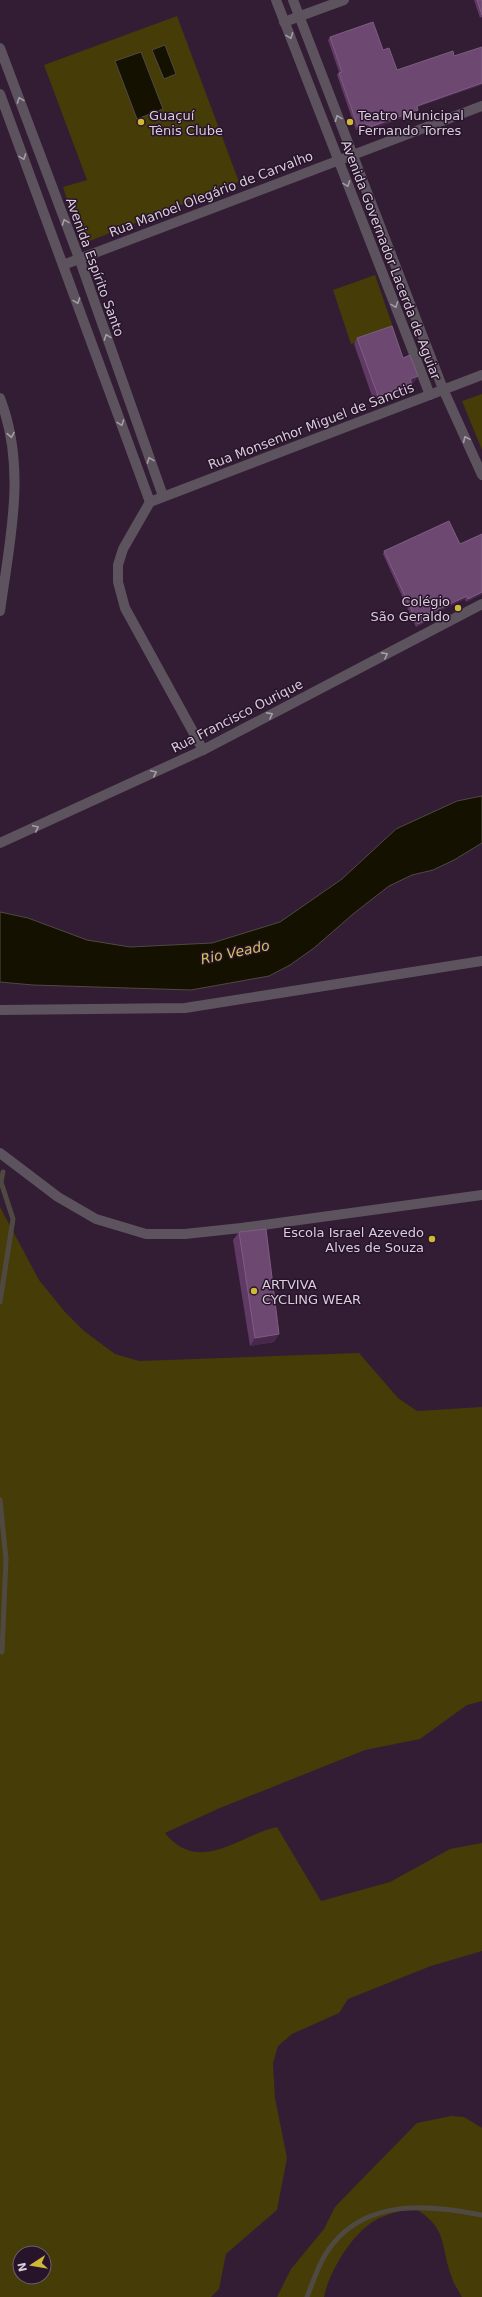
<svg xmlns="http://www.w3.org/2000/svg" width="482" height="2297" font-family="'DejaVu Sans',sans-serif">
  <rect width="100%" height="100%" fill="#321d34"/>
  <!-- green -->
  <g fill="#453c07" fill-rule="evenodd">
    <path d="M177,16L239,182L82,244L63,187L87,180L44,65Z"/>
    <path d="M375,275L394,330L351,344L333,290Z"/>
    <path d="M482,394V450L462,401Z"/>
    <path d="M0,1207L39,1280L65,1312L84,1331L115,1354L139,1361L359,1353L398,1398L417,1411L482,1407V1701L467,1705L420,1739L365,1750L220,1808L165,1833C200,1876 239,1835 277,1827L321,1901L390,1882L450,1849L482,1843V1951L431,1966L348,1999L339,2013L292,2034L278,2046L273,2063L275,2098L287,2158L277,2210L226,2254L219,2289L211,2297H0ZM20,2253H44V2277H20Z"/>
    <path d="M451,2116L464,2117L482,2128V2297H462C459,2291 454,2285 452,2278C440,2247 449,2228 414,2208C401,2211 386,2214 374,2221C352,2234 329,2272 324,2297H277L291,2269L324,2229L335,2207L366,2175L417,2123Z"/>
  </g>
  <!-- water -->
  <g fill="#151100" stroke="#504942">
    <path d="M165,45L176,74L164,79L152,50Z"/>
    <path d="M141,52L163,109L137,119L115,61Z"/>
    <path d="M482,796V843L454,860L433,870L412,875L389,886L353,914L314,948L290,965L269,976L191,990L33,985L0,982V912L28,918L87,940L130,947L212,943L280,922L342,879L396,829L457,801Z"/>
  </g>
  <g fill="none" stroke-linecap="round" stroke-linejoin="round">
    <!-- stream -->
    <g stroke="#504942" stroke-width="5">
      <path d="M0,1302L13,1219L1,1182L3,1172"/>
      <path d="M0,1500L6,1559L2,1652"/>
      <path d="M307,2297C314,2279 320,2260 332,2245C369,2198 430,2205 482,2215"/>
    </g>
    <!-- minor -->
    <g stroke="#5d535e" stroke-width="10">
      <path d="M284,22L344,0"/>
      <path d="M150,502L123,549L118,565V582L125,608L203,750"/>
      <path d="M0,843L203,750L482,604"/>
      <path d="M0,1010L185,1008L482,961"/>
    </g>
    <!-- tertiary -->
    <g stroke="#5d535e" stroke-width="10">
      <path d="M276,0L430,395"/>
      <path d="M293,0L443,389L482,475"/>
      <path d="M0,48L79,258L163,496"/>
      <path d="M0,94L150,502L482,375"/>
      <path d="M63,265L482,106"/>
      <path d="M0,398C27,468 10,539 0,611"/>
      <path d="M0,1153L58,1197L96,1219L146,1234H185L241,1228L482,1195"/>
    </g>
  </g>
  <!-- wall -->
  <g fill="#603965">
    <path d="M474,0H482V17L480,18Z"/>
    <path d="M330,37L383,50L397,70L417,108L418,110L416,113L369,130L367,126L356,130L337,75L339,72L328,40Z"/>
    <path d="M357,338L403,358L418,376L414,382L411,383L408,390L374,402L354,344Z"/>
    <path d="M482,534V594L466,602L465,599L429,616L430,618L428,621L416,627L383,554L384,551L460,544Z"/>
    <path d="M239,1232L279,1334L274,1342L250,1346L233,1240Z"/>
  </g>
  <!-- shaded-wall -->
  <g fill="#48274c">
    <path d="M482,83V85L415,108L417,106Z"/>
    <path d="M418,110L416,113L369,130L370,127Z"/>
    <path d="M369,124L367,126L356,130L358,127Z"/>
    <path d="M418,376L414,382L406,384L410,379Z"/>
    <path d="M412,384L408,390L374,402L378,396Z"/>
    <path d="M482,592V594L466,602L468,599Z"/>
    <path d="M467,596L465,599L426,617L428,614Z"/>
    <path d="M430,618L428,621L416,627L418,624Z"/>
    <path d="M279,1334L274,1342L250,1346L255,1338Z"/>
  </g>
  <!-- building -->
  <g fill="#6d4972" stroke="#7e5d82">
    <path d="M477,0H482V15Z"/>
    <path d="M373,22L383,50L389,48L397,70L453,51L454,56L482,47V83L417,106L418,110L370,127L369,124L358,127L339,73L342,72L330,37Z"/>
    <path d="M392,326L403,358L410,355L418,376L410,379L412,384L378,396L357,338Z"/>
    <path d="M449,521L460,544L482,534V592L468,599L467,596L428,614L430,618L418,624L384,551Z"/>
    <path d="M266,1229L279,1334L255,1338L239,1232Z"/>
  </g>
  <!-- one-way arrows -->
  <defs><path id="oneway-chevron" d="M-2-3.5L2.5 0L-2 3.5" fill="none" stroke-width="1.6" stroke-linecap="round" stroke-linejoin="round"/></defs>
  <g stroke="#a79ca9">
    <use href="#oneway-chevron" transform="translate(290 36) rotate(69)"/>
    <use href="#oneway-chevron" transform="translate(20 100) rotate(-110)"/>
    <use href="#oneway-chevron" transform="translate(338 118) rotate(-111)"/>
    <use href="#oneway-chevron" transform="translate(23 157) rotate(70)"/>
    <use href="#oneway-chevron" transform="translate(347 184) rotate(69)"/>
    <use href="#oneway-chevron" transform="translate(65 222) rotate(-110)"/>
    <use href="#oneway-chevron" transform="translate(77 301) rotate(70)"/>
    <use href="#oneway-chevron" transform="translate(395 305) rotate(69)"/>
    <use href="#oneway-chevron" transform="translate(107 337) rotate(-110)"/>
    <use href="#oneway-chevron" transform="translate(121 423) rotate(70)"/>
    <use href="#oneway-chevron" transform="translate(11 435) rotate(80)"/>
    <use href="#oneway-chevron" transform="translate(466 439) rotate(-114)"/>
    <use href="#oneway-chevron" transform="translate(150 460) rotate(-110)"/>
    <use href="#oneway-chevron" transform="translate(385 655) rotate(-28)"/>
    <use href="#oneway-chevron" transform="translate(270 715) rotate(-28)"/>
    <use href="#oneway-chevron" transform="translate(154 773) rotate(-25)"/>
    <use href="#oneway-chevron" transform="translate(36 828) rotate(-25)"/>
  </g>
  <!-- markers -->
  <g fill="#cfb837" stroke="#27142a" stroke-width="1.5">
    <circle cx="141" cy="122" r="4"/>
    <circle cx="350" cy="122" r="4"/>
    <circle cx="458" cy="608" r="4"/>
    <circle cx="432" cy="1239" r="4"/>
    <circle cx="254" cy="1291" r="4"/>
  </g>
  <g text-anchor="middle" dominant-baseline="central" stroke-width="3" stroke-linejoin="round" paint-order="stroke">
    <!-- poi labels -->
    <g font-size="13" fill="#d9ccdb" stroke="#27142a" text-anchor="start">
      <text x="149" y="115">Guaçuí<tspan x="149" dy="15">Tênis Clube</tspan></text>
      <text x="358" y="115">Teatro Municipal<tspan x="358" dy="15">Fernando Torres</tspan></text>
      <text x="450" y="601" text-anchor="end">Colégio<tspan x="450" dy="15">São Geraldo</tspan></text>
      <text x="424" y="1232" text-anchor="end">Escola Israel Azevedo<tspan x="424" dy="15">Alves de Souza</tspan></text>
      <text x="262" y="1284">ARTVIVA<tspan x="262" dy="15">CYCLING WEAR</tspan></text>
    </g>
    <!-- street labels -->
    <g font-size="13" fill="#d9ccdb" stroke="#27142a">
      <text transform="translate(211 194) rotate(-21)">Rua Manoel Olegário de Carvalho</text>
      <text transform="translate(391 260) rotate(69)">Avenida Governador Lacerda de Aguiar</text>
      <text transform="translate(95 267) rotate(70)">Avenida Espírito Santo</text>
      <text transform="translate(311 426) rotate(-21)">Rua Monsenhor Miguel de Sanctis</text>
      <text transform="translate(237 716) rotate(-27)">Rua Francisco Ourique</text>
    </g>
    <!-- water labels -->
    <g font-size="14" font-style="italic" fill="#d3c05e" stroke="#27142a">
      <text transform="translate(235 952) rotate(-12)">Rio Veado</text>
    </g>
  </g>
  <!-- north arrow -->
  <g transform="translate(32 2265) rotate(258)"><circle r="19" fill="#27142a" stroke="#6e5e71"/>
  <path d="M0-3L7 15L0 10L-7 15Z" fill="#cfb837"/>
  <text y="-6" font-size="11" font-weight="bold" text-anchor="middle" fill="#d9ccdb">N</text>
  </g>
</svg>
